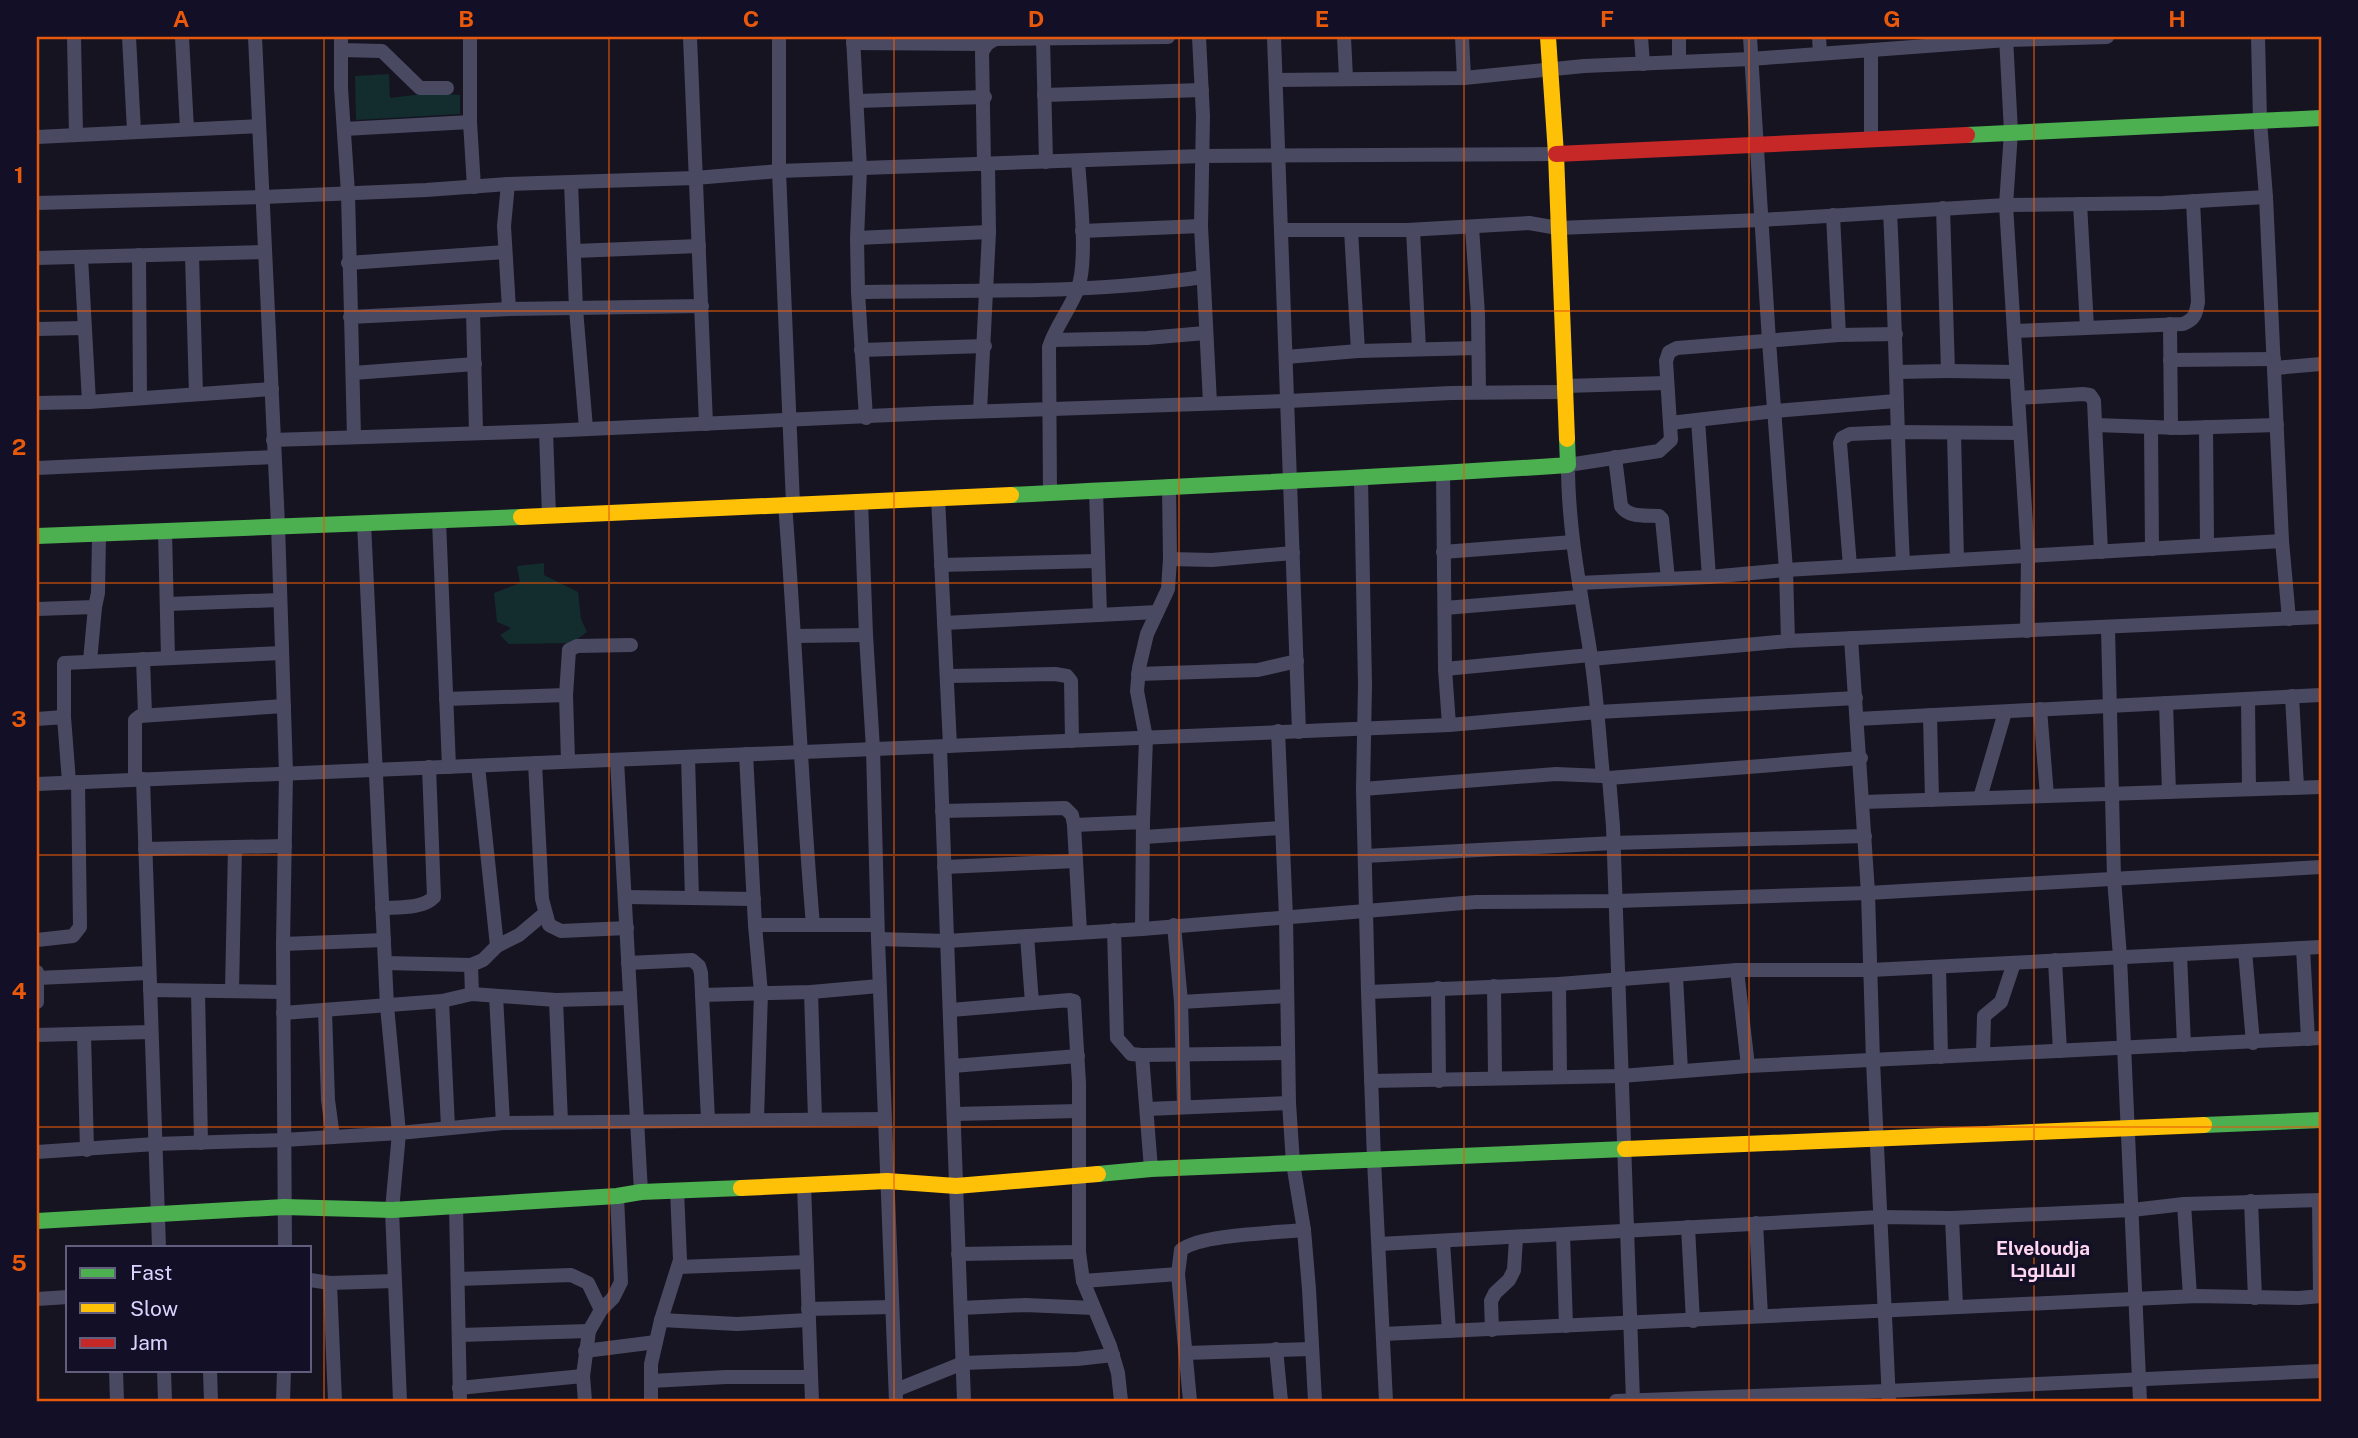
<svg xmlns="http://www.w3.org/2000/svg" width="2358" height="1438" font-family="'Public Sans',Cairo,sans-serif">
  <rect width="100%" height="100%" fill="#161421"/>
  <!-- green -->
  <g fill="#132c2d">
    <path d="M389,74L390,98L430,93L460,95V114L356,120L355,76Z"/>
    <path d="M544,563V575L578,592L581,619L587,632L572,643L509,644L500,635L511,628L497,622L494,593L520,583L517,566Z"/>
  </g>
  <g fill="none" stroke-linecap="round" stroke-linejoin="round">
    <!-- street -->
    <g stroke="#4a4962" stroke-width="14">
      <path d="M74,37L76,135"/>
      <path d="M129,37L134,131"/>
      <path d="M182,37L187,129"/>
      <path d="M255,37L278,525L286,773L283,944L285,1247"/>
      <path d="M341,37V88L348,193L354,437"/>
      <path d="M470,37V122L474,187"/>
      <path d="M690,37L706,424"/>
      <path d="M779,37V171L793,504"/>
      <path d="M853,37L860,169L857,238L858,292L866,418"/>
      <path d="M1199,37L1203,116L1201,226L1210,403"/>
      <path d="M1274,37L1299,732"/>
      <path d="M1344,37L1346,78"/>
      <path d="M1462,37L1464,78"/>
      <path d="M1641,37L1643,64"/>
      <path d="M1750,37L1769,341L1786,570L1788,641"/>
      <path d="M1819,37L1820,53"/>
      <path d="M2006,37L2011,132L2006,205L2028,556L2027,631"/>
      <path d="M2258,37L2260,121L2266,197L2282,541L2289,619"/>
      <path d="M1043,39L1046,162"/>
      <path d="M853,43L987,44"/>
      <path d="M341,50L382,51L420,88H447"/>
      <path d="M1871,50V139"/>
      <path d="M1679,62V37"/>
      <path d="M1276,80L1464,78L1584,66L1751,59L2007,40L2107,37"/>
      <path d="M1044,95L1202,90"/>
      <path d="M857,101L985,97"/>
      <path d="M344,129L470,122"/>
      <path d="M37,137L259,126"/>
      <path d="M984,165L982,52L987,44L995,39L1168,37"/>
      <path d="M571,182L576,309L586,428"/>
      <path d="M508,184L504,226L509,309"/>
      <path d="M37,203L263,197L426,190L508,184L695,178L779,171L1202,156L1556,154"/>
      <path d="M2080,204L2087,327"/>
      <path d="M1890,212C1896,329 1897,446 1903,563"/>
      <path d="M1833,215L1839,335"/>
      <path d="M1472,227L1478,314L1479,392"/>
      <path d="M1281,230H1407L1529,223L1558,228L1761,220L2006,205L2163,203L2266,197"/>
      <path d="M1351,230L1358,351"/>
      <path d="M1413,230L1419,349"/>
      <path d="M1082,231L1201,226"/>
      <path d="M857,238L989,232"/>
      <path d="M575,251L699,246"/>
      <path d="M139,255L140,398"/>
      <path d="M192,255L196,394"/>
      <path d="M81,257L89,402"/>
      <path d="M37,258L264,252"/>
      <path d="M348,263L505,252"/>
      <path d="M858,292C973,290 1090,294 1203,277"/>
      <path d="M473,312L476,432"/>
      <path d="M350,317L509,309L702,306"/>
      <path d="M2170,324L2171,428"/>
      <path d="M37,329L83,328"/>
      <path d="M2014,331L2183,324C2195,319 2196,314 2198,302L2193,201"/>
      <path d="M1052,340L1147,338L1205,333"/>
      <path d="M861,350L985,346"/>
      <path d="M1286,357L1358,351L1478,348"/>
      <path d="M2170,360L2274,359"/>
      <path d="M2275,368L2321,364"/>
      <path d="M1948,371L2016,372"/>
      <path d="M1896,372L1948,371L1943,208"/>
      <path d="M353,373L475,364"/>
      <path d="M1565,386L1666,383"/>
      <path d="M2018,398L2083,394L2090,395L2094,401L2101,552"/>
      <path d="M37,403L89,402L272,389"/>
      <path d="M980,411L989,232L988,165"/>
      <path d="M1698,420L1709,577"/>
      <path d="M1670,423L1775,411L1896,401"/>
      <path d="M2095,425L2180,428L2277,425"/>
      <path d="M2151,427L2152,549"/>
      <path d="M2206,427L2207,545"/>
      <path d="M546,431L549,516"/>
      <path d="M1954,433L1957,560"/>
      <path d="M273,440L546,431L934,413L1288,401L1451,393L1566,392"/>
      <path d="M1615,457L1621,506C1629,518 1645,515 1659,516L1662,519L1668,579"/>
      <path d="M37,468L274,457"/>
      <path d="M1443,473L1445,669L1449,725"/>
      <path d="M1361,479L1365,685L1363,789L1368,992L1374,1160L1386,1401"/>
      <path d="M1096,490L1100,615"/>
      <path d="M1050,493L1049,347C1056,325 1071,308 1078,288C1088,260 1080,192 1078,161"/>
      <path d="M938,497L950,746"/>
      <path d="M861,501L866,635L873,749L878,939L896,1401"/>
      <path d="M785,504C796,645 801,785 813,925"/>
      <path d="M439,520L449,767"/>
      <path d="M364,523L387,1006L399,1133L392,1210L400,1401"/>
      <path d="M165,531L168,658"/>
      <path d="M1443,552L1573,542"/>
      <path d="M1170,559L1212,560L1293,553"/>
      <path d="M941,565L1097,561"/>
      <path d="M1850,566L1840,443L1842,438L1850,434L1896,432L2020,433"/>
      <path d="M1579,583L1709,577L1786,570L2282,541"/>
      <path d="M167,604L280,600"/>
      <path d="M1445,608L1579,597"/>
      <path d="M37,609L95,607L98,593L99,535"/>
      <path d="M944,623L1157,612"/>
      <path d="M2108,628L2114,878L2120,957L2140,1401"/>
      <path d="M795,636L866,635"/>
      <path d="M1851,638L1868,893L1873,1061L1889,1401"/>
      <path d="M143,659L145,714"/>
      <path d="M1591,659L1788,641L2321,617"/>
      <path d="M90,661L95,607"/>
      <path d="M1445,669L1590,655"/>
      <path d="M1138,674L1258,670L1297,661"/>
      <path d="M948,676L1055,674L1067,676L1071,681L1072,741"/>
      <path d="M2292,696L2297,787"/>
      <path d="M446,699L566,695"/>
      <path d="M2248,699L2249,789"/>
      <path d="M2166,703L2169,792"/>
      <path d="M2040,709L2047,796"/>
      <path d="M1930,715L1932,800"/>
      <path d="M64,717V663L282,653"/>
      <path d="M37,719L64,717L69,782"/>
      <path d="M1857,719L2321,695"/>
      <path d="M1278,731L1286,917L1289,1103L1293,1163L1304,1230L1309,1289L1315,1401"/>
      <path d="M940,747L964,1401"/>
      <path d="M746,754L755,925L761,993L757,1119"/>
      <path d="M688,757L692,898"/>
      <path d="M617,760L641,1192"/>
      <path d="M568,761L566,695L569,650L577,646L631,645"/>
      <path d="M535,763L542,899L549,925L561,931L627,928"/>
      <path d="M478,766L497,946"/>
      <path d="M1609,778L1861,758"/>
      <path d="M135,779V720L140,716L284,706"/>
      <path d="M143,779L159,1247"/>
      <path d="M37,784L1449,725L1598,712L1856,698"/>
      <path d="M1363,789L1556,774L1603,776"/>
      <path d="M1980,798L2005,712"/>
      <path d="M1863,802L2321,787"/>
      <path d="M942,811L1065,808L1072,815L1074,825L1080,932"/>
      <path d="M1143,822L1146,738L1137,691L1139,668L1147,634L1168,589L1170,559L1169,486"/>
      <path d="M1074,825L1143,822L1142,929"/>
      <path d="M1144,837L1280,828"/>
      <path d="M145,849L285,846"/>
      <path d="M1365,856L1614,843L1865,836"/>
      <path d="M944,867L1076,861"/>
      <path d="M625,897L754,899"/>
      <path d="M382,908C398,907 423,909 434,897L429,767"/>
      <path d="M755,925H877"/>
      <path d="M1174,925L1181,1002L1184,1107"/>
      <path d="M1114,930L1117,1038L1131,1054L1142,1055L1151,1169"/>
      <path d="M1027,936L1032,1003"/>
      <path d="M878,939L947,941L1142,929L1476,902L1617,901L1868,893L2321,867"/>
      <path d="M37,940L73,936L80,927L78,782"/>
      <path d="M283,944L384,940"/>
      <path d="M2303,948L2308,1039"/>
      <path d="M2245,951L2253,1043"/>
      <path d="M2180,955L2184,1045"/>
      <path d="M2055,960L2060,1051"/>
      <path d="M385,963L471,965L483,960L497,946L519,935L544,914"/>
      <path d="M628,963L692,960L699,966L701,973L708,1120"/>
      <path d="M471,965L472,994"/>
      <path d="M1939,967L1941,1057"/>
      <path d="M1737,970L1748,1066"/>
      <path d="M37,972V1002"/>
      <path d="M1676,976L1681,1071"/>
      <path d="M37,978L149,973"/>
      <path d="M1559,984L1560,1076"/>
      <path d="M1494,986L1495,1077"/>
      <path d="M1438,988L1439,1081"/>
      <path d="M150,990L283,992"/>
      <path d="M198,991L201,1143"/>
      <path d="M232,991L235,847"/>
      <path d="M811,992L815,1119"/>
      <path d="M1368,992L1559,984L1737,970H1871L2321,947"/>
      <path d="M702,995L811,992L879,986"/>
      <path d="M496,996L503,1123"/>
      <path d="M556,1000L561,1122"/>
      <path d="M442,1001L448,1127"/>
      <path d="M1181,1002L1287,996"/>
      <path d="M951,1010L1070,1000L1074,1001L1079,1083V1252L1083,1281L1110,1346L1118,1373L1121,1401"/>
      <path d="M325,1011L328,1100L333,1137"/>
      <path d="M283,1013L442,1001L472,994L556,1000L630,998"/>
      <path d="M37,1035L151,1032"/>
      <path d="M84,1035L87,1150"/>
      <path d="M1983,1054L1984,1016L2001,1002L2014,963"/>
      <path d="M1142,1055L1287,1053"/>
      <path d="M953,1066L1078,1056"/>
      <path d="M1371,1081L1621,1076L1748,1066L2321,1038"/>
      <path d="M1147,1109L1289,1103"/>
      <path d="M954,1114L1079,1111"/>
      <path d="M37,1152L155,1144L284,1140L399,1133L503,1123L885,1119"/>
      <path d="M804,1185L812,1401"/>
      <path d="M2319,1200L2320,1296"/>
      <path d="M2251,1201L2255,1298"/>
      <path d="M2184,1204L2190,1296"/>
      <path d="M456,1205L460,1401"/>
      <path d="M1952,1218L1956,1306"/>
      <path d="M1756,1223L1761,1316"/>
      <path d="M1688,1227L1693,1321"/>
      <path d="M1563,1235L1566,1326"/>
      <path d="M1443,1242L1449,1331"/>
      <path d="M1379,1244L1880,1217L1952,1218L2132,1210L2184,1204L2321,1200"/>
      <path d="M958,1254L1079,1252"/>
      <path d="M678,1267L806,1262"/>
      <path d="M458,1279L571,1275L588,1283L601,1310"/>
      <path d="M310,1280L330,1283L395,1281"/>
      <path d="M1083,1281L1178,1274"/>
      <path d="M330,1283L335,1401"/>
      <path d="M37,1299L68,1297"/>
      <path d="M961,1308L1025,1305L1094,1308"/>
      <path d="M808,1309L892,1307"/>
      <path d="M661,1320L737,1324L808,1320"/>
      <path d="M1492,1330L1491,1301L1495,1293L1509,1280L1514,1270L1516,1238"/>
      <path d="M1383,1334L2197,1296L2299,1298L2321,1296"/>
      <path d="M459,1335L589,1331"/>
      <path d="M1276,1349L1281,1401"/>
      <path d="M585,1351L656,1342"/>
      <path d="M1186,1353L1312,1349"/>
      <path d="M116,1370L117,1401"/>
      <path d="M164,1370L165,1401"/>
      <path d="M210,1370L211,1401"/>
      <path d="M651,1381L726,1377H811"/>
      <path d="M459,1388L583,1376"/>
      <path d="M896,1390L963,1363L1077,1359L1113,1355"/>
      <path d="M283,1401L284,1370"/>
      <path d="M585,1401L583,1376L589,1331L601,1310L613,1298L621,1282L617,1196"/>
      <path d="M651,1401V1364L661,1320L680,1260L677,1190"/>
      <path d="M1190,1401L1178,1274L1181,1250C1201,1234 1276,1233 1304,1230"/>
      <path d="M1616,1401L1888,1391L2321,1371"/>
      <path d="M1633,1401L1613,826L1609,778L1603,776C1599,736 1597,697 1591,657C1581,593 1568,530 1568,465L1659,451L1671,440L1666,361L1669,352L1677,348L1839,335L1896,334"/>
    </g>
    <!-- fast -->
    <g stroke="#4caf50" stroke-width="16">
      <path d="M1967,135L2321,118"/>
      <path d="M1011,495C1197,485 1382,478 1568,465L1567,439"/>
      <path d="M37,536L521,517"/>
      <path d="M2204,1125L2321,1120"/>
      <path d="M1098,1174L1151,1169L1625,1149"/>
      <path d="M37,1221L284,1207L392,1210L617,1196L641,1192L741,1188"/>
    </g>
    <!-- slow -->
    <g stroke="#ffc107" stroke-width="16">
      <path d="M1548,37L1556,154L1567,439"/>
      <path d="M521,517L1011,495"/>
      <path d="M1625,1149L2204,1125"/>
      <path d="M741,1188L887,1181L956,1186L1098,1174"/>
    </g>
    <!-- jam -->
    <path stroke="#c62828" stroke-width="16" d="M1556,154L1967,135"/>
  </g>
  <!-- grid -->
  <path fill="none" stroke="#e8590c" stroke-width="2" stroke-opacity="0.55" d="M324,37V1401M609,37V1401M894,37V1401M1179,37V1401M1464,37V1401M1749,37V1401M2034,37V1401M37,311H2321M37,583H2321M37,855H2321M37,1127H2321"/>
  <g text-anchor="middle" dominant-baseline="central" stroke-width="7" stroke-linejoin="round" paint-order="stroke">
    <!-- neighbourhood labels -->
    <g font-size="19" font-weight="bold" fill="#ffd6f0" stroke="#130f26">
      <text x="2043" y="1248">Elveloudja<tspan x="2043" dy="22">الفالوجا</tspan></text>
    </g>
  </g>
  <!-- border -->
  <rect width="2358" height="1438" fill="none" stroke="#130f26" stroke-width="77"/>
  <!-- legend -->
  <rect x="66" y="1246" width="245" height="126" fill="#130f26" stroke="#625e7d" stroke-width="2"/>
  <rect x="80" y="1268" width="35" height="10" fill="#4caf50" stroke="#625e7d" stroke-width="2"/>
  <text x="130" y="1280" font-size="21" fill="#d9d4ff">Fast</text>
  <rect x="80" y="1303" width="35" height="10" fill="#ffc107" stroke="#625e7d" stroke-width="2"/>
  <text x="130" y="1316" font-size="21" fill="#d9d4ff">Slow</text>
  <rect x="80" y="1338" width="35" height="10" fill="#c62828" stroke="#625e7d" stroke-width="2"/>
  <text x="130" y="1350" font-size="21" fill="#d9d4ff">Jam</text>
  <rect x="38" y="38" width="2282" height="1362" fill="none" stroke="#e8590c" stroke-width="2.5"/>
  <g font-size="23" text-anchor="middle" font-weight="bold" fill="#e8590c">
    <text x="181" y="27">A</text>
    <text x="466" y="27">B</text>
    <text x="751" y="27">C</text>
    <text x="1036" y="27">D</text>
    <text x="1322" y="27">E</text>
    <text x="1607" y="27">F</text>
    <text x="1892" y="27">G</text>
    <text x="2177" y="27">H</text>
    <text x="19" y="183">1</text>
    <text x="19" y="455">2</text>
    <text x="19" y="727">3</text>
    <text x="19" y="999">4</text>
    <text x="19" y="1271">5</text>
  </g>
</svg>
